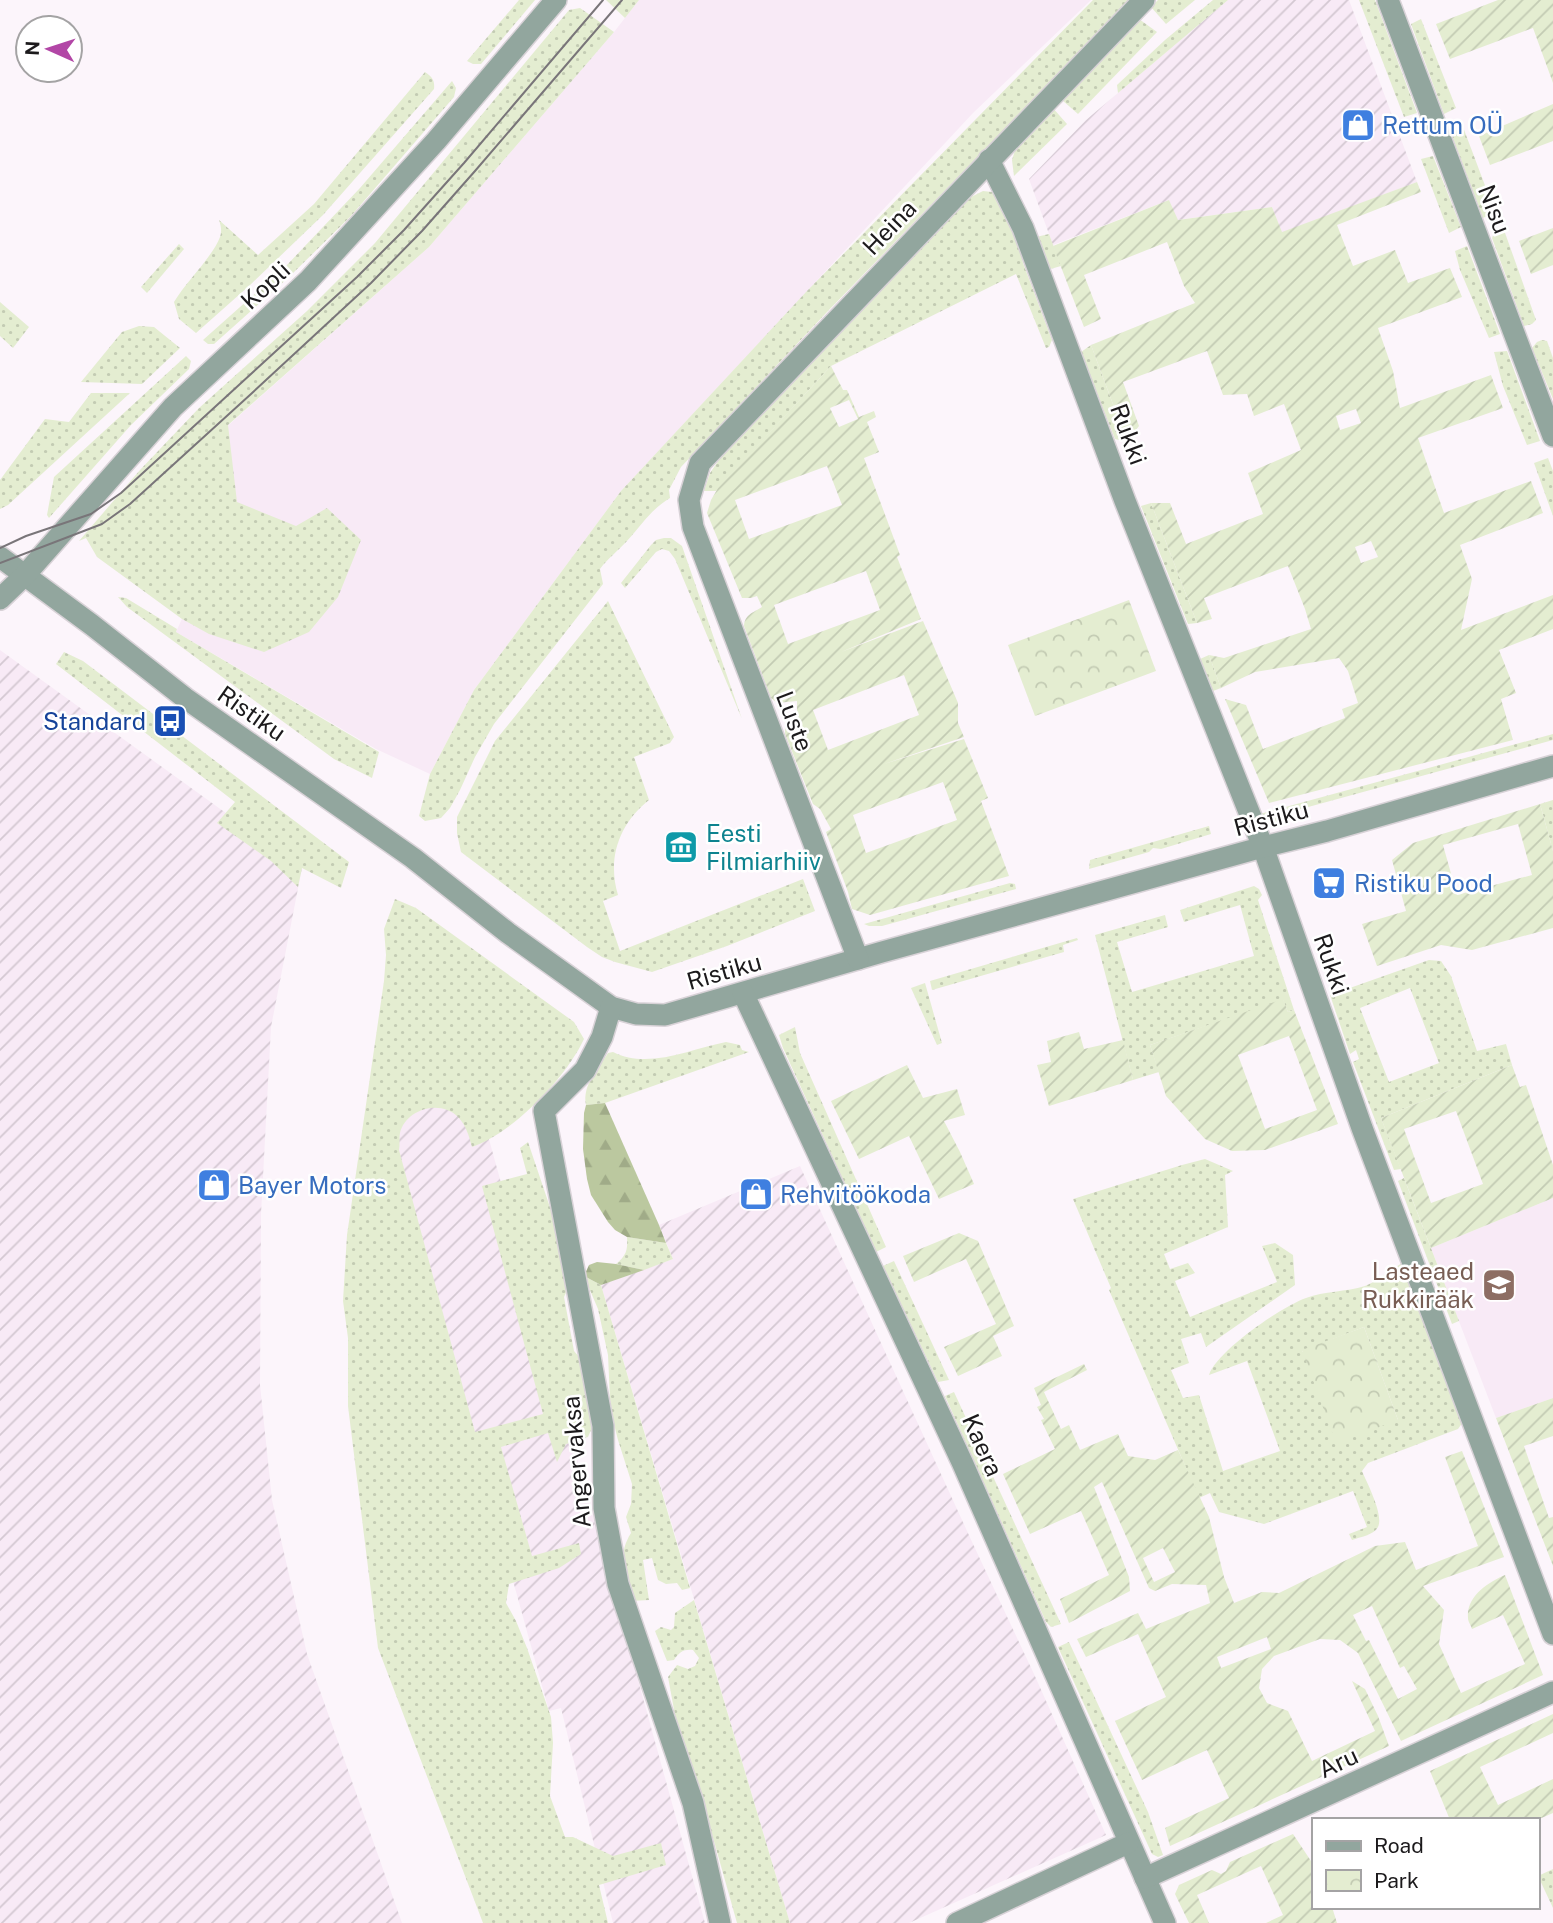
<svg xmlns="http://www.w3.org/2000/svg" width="1553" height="1923" font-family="'Public Sans',sans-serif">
  <defs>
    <pattern id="industrial-furrows" width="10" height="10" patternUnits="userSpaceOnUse" patternTransform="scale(1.75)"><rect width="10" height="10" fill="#f8eaf6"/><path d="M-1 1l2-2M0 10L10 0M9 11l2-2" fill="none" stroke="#d4c8d2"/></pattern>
    <pattern id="grass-dots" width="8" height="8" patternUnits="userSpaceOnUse" patternTransform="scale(1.75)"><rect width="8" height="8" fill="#e4edd1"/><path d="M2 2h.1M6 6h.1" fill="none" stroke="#c3cbb3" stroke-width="1.8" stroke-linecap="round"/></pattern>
    <pattern id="forest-firs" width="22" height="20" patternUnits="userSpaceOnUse" patternTransform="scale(1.75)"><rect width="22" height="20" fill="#bbc89f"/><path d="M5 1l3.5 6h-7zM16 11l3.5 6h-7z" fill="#a0ab88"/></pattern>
    <pattern id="park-crowns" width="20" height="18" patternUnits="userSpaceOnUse" patternTransform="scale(1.75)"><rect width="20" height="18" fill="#e4edd1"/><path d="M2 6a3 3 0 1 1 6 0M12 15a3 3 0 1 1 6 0" fill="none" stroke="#c3cbb3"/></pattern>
    <pattern id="garden-furrows" width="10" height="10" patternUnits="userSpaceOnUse" patternTransform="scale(1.75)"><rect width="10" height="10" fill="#e4edd1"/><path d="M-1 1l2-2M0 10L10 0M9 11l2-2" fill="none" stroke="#c3cbb3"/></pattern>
  </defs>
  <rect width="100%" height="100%" fill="#fcf5fb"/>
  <!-- industrial -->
  <g fill="url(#industrial-furrows)">
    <path d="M1228,0H1349L1417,182L1282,233L1272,207L1177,220L1169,200L1053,245L1029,179L1086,120Z"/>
    <path d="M0,650L302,868L271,1027L261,1214L260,1385L272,1500L307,1654L402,1923H0Z"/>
    <path d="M476,1092L705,1923H613L561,1708L549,1711L385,1118Z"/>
    <path d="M800,1166L973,1544L1034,1674L1106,1835L909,1923H790L601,1285L673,1259L659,1225Z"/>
  </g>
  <!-- built -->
  <g fill="#f8eaf6">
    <path d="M639,0H1091L973,113L621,491L474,690L430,774L376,749L176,632L185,612L113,528L429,247L614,32Z"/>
    <path d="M1553,1198V1398L1496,1418L1431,1248Z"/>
  </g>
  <!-- grass -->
  <g fill="url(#grass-dots)" fill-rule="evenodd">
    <path d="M519,0H535L481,64H473L467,61Z"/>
    <path d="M606,0H639L625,18Z"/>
    <path d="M1093,0H1130L828,311L681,467L669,490L670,498C648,512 643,524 627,541C618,551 608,558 600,569L603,584L494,724L475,757L460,790L450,808L441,818L425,821L419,816L430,774L474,690L621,491L806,292Z"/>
    <path d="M1158,0H1195L1166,24L1151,7Z"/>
    <path d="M1213,0H1228L1118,93L1117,85L1165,40Z"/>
    <path d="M1359,0H1375L1417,113L1404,117Z"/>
    <path d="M580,8L614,32L429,247L228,425L237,502L296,526L327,508L361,540L338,597L309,632L264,652L209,634L182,619L97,557L86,538L79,541L140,470L199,408L307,311L375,243L569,10Z"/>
    <path d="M1139,19L1157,32L1078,114L1062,100Z"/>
    <path d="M1421,19L1456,108L1444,114L1411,24Z"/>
    <path d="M425,72C432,77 435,80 434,89L323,215L249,286L196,333L179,319L174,302C186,282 213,256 220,237C222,231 221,226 219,220L258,255L314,204Z"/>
    <path d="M452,81L456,88L454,97L351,216L290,276L214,344H208L203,340L286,266L360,188Z"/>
    <path d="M1052,107L1067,124L1014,176L1012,160L1017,144Z"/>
    <path d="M1463,127L1495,212L1483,218L1451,133Z"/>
    <path d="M1433,156L1461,227L1449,233L1421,159Z"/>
    <path d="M983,191L992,192L998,197L1016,231L1023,263L1052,340L1049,347L1046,348L1016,274L831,366L716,491H704L710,473L725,451L965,200Z"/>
    <path d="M1501,228L1504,230L1536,320L1532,324L1524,326L1492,238L1495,230Z"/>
    <path d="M1049,234L1061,266L1047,270L1036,237Z"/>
    <path d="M179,244L184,249L147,293L141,287Z"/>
    <path d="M1467,246L1500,334L1489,338L1460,270L1455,251Z"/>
    <path d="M0,302L29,327L13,348L0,336Z"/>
    <path d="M139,326L154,327L180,348L142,384L81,382L122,332Z"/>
    <path d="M1542,340L1547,341L1553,358V399L1532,348L1537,342Z"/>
    <path d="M1091,345L1127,442L1115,439L1081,352Z"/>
    <path d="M1507,351L1540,441L1527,445L1503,386L1494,352Z"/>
    <path d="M186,356L191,361L189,369L131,425L49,518L47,515L54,477Z"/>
    <path d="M91,393H130L8,505L0,509V480L45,419L69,422Z"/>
    <path d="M1548,458L1553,471V516L1534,463Z"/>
    <path d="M1151,503L1197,623L1188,624L1141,506Z"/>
    <path d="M664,538H671L682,546L742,719L675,559L669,551L662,549L656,552L625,588L621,583L651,545L656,540Z"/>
    <path d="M118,597L126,598L177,629L176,632L379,752L372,778L334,759L127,607Z"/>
    <path d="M608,601L674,737L670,743L634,757L649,800C619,824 607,858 618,895L603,901L620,951L803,879L815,911L727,946L652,972L615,962L602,957L587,947L461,852L457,833V817L495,741Z"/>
    <path d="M64,652L83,661L349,862L341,888L302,868L298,887L271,861L217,823L235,802L56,664Z"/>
    <path d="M1209,655L1221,688L1213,691L1200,659Z"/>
    <path d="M1553,734V740L1290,812C1283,823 1277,826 1265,824L1260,814Z"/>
    <path d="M1553,800V851L1540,804Z"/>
    <path d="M1209,826L1211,834L1161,849L1153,848L1149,852L1089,869L1090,860Z"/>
    <path d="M1010,883L1015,884L1016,889L882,926H869L864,924Z"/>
    <path d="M1254,886L1259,889L1262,895L1258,900L1294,1010L1288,1012L1283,1000L1150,1045L1159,1072L1133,1080L1095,935L1165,915L1168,927L1117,942L1132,992L1254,956L1240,905L1184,922L1180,910Z"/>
    <path d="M395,899L416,908L574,1022L584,1039C566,1078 513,1133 472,1147C469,1136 466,1125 458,1117C440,1099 406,1109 400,1133C399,1138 400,1145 399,1150L475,1432L543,1414L482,1186L527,1174L520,1148L528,1142L558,1231L569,1286L564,1297L574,1351L586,1365L594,1416L591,1430L588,1437L566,1444L557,1462L548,1433L501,1447L532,1556L579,1543L581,1554L559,1568L509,1584L506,1603L516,1621L527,1648L551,1717L553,1743L550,1796L565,1837H573L613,1856L661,1843L666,1865L599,1885L608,1923H483L378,1648L348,1406V1338L343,1301L347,1235L384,981L386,955L384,929Z"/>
    <path d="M1077,938L1078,940L1063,945L1064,952L932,990L930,981Z"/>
    <path d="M1429,960L1441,961L1451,976L1477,1051L1506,1044L1512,1065L1381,1118L1401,1169L1394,1170L1353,1062L1359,1059L1356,1050L1350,1054L1330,995ZM1410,988L1439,1063L1389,1082L1360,1008Z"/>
    <path d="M925,983L942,1043L937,1045L911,988Z"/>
    <path d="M795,1027L800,1053L886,1247L876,1252L783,1048L779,1035Z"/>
    <path d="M726,1042L740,1045L742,1050L749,1052L605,1103L586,1105C582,1085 598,1069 608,1053L613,1052C648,1070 690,1049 726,1042Z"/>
    <path d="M1205,1159L1233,1171L1225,1175L1228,1227L1164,1254L1170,1269L1188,1263L1195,1273L1175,1281L1190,1317L1277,1282L1262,1246L1275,1243L1293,1255L1295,1285L1206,1347L1201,1333L1181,1339L1189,1363L1171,1370L1183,1398L1199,1395L1223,1471L1280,1451L1247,1361L1209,1375C1217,1351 1281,1307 1306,1298C1324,1291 1346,1292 1365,1286C1378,1281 1391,1270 1402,1263L1463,1422L1458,1429L1368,1463L1362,1471C1367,1483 1384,1515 1378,1527C1374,1535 1360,1537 1352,1540L1349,1534L1367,1527L1353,1491L1264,1524L1219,1512L1210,1493L1199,1498L1109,1290L1111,1288L1073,1199L1182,1165ZM1364,1327L1398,1420L1302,1351Z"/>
    <path d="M1404,1178L1459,1321L1452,1324L1398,1181Z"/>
    <path d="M627,1237L666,1243L673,1259L644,1270L616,1264C626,1256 628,1250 627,1237Z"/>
    <path d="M894,1261L949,1380L938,1382L883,1266Z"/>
    <path d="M584,1276L601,1285L690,1588L682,1590L677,1583L666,1584L658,1580L652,1558L643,1560L649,1600L631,1601C625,1576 616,1557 631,1533L626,1517L631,1504L632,1484L618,1440L614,1424L610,1399L608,1355L598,1309Z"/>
    <path d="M954,1392L1061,1624L1051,1627L1046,1622L945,1396Z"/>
    <path d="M694,1600L790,1923H737L701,1795L675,1715L668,1677L677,1665L688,1669L695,1666L699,1658L693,1650C684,1649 679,1652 674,1660L667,1661L655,1631L661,1627L671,1630L674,1627L675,1613Z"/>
    <path d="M1069,1642L1148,1812L1163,1855L1158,1857L1152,1854L1058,1647Z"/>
    <path d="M1553,1869V1908L1538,1876Z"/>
  </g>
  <!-- forest -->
  <g fill="url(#forest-firs)">
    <path d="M605,1103L659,1225L666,1243L627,1237L615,1230L608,1222L591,1195L587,1179L583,1149L584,1113L586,1105Z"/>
    <path d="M597,1262L616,1264L644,1270L601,1285L584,1276L589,1265Z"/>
  </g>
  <!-- park -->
  <g fill="url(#park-crowns)">
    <path d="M1129,600L1156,671L1035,716L1008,645Z"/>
    <path d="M1364,1327L1398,1420L1336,1443L1302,1350Z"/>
  </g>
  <!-- garden -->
  <g fill="url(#garden-furrows)" fill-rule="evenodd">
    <path d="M1498,0H1553V83L1533,28L1450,59L1436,24Z"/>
    <path d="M1553,104V141L1490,165L1479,136Z"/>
    <path d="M1417,182L1421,192L1337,225L1353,266L1395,250L1408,283L1450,268L1462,297L1378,328L1393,371L1400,408L1491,375L1503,408L1418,438L1444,513L1531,481L1543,513L1460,545L1472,579L1461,630L1553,595V629L1499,650L1516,693L1501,699L1513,740L1269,803L1225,699L1246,705L1263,749L1345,718L1342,709L1358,703L1348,671L1339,658L1255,672L1221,688L1209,655L1224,658L1311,629L1305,609L1288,566L1204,598L1212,619L1197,623L1151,503H1170L1186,544L1263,514L1248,473L1301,450L1284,404L1254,416L1247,394L1223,395L1207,351L1123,382L1139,426L1127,442L1091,345L1195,303L1184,286L1167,242L1084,275L1101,319L1084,327L1053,246L1169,200L1178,220L1272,207L1282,232ZM1356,409L1361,423L1340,430L1336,416ZM1371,541L1378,557L1361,563L1355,547Z"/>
    <path d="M1553,228V265L1531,274L1519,241Z"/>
    <path d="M831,366L843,390H847L859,417L874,411L876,417L867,422L879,452L864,458L900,555L897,557L921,619L841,652L923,621L958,703V723L964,737L884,764L964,739L988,798L981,801L1009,876L870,915L852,909L848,892L826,832L831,829L820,809L813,804L785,734V722L787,718L797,716V701L777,703L771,698L744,626C745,614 753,613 762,607L757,596L751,598H742L707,513L711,500L718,488ZM849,400L858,419L839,427L830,408ZM827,466L842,505L749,539L735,500ZM866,571L880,610L788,644L774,605ZM904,675L919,715L828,750L813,710ZM943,782L957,820L866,853L853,815Z"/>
    <path d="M1540,804L1553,851V928L1472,950L1441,945L1377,966L1362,924L1406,911L1392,860L1413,843ZM1518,824L1532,875L1457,895L1443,845Z"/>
    <path d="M1283,999L1288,1012L1294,1010L1338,1124L1265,1150L1232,1151L1205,1139L1166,1096L1150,1045ZM1289,1036L1317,1110L1265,1129L1238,1055Z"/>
    <path d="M1079,1032L1084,1049L1123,1040L1133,1080L1049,1106L1037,1065L1051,1062L1047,1041Z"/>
    <path d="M907,1065L923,1098L957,1089L965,1115L944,1121L960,1152L974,1184L939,1199L909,1136L859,1159L831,1101Z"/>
    <path d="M1512,1065L1520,1087L1526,1085L1553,1165V1198L1431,1248L1381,1118ZM1456,1111L1483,1184L1431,1203L1404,1129Z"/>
    <path d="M959,1233L978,1241L1014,1326L993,1336L1002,1356L958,1376L944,1347L996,1324L966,1259L914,1282L903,1256Z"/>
    <path d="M1084,1364L1087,1370L1044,1392L1061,1429L1069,1425L1080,1450L1118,1434L1128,1456L1155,1460L1178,1450L1209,1517L1224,1577L1234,1603L1262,1592L1279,1593L1375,1546L1405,1542L1416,1570L1478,1546L1445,1457L1462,1451L1504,1557L1423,1586L1444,1610L1439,1644L1461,1693L1525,1664L1503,1615L1472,1629C1471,1625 1468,1622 1468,1618C1466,1596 1489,1582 1505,1575L1543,1675L1401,1741L1358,1653L1340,1640L1320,1639L1274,1656L1262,1669L1259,1688L1267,1703L1288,1711L1312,1761L1375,1731L1352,1681L1365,1689L1378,1716L1389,1746L1170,1846L1165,1828L1229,1798L1207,1750L1142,1780L1115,1721L1166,1697L1138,1634L1086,1657L1077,1639L1138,1613L1146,1629L1210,1603L1206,1585L1172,1584L1155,1591L1149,1588L1102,1482L1094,1487L1129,1577L1130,1591L1069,1623L1060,1599L1109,1575L1081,1511L1030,1534L1003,1474L1055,1449L1041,1420L1044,1419L1037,1407L1041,1405L1034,1388ZM1163,1548L1175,1572L1154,1582L1143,1558ZM1372,1606L1400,1668L1404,1666L1417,1689L1398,1699L1369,1640L1366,1641L1353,1615ZM1267,1637L1271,1649L1221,1668L1217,1657Z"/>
    <path d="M1553,1398V1436L1524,1446L1549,1518L1553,1517V1566L1496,1418Z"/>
    <path d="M1553,1714V1733L1480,1767L1498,1805L1553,1779V1813L1537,1820H1450L1430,1771Z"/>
    <path d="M1293,1834L1313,1864V1907H1332L1337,1923H1266L1283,1915L1261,1866L1197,1895L1209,1923H1189L1175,1894L1179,1885L1212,1870L1221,1874L1226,1871L1230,1862Z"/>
  </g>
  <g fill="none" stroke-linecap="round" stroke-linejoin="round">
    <!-- minor casing -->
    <g stroke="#d8d2d7" stroke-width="24">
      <g id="minor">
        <path d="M1388,0L1553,436"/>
        <path d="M989,160L1023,228L1125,501L1263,847L1362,1128L1553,1634"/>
        <path d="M0,557L92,625L185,698L413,858L508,933L611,1007L636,1014L665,1015L882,952L1263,847L1327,831L1553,766"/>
        <path d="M0,599L25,575L173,407L308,281L436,141L556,0"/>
        <path d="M858,959L693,527L689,500L700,463L1144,0"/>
        <path d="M743,993L962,1462L1165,1923"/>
        <path d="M611,1007L602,1037L585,1070L544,1111L603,1426L604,1508L618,1584L693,1803L720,1923"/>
        <path d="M1145,1878L1553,1692"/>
        <path d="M957,1923L1128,1843"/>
      </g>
    </g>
    <!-- minor -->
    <use href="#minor" stroke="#92a69e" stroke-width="21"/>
    <!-- tram -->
    <g stroke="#797579" stroke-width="2">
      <path d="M0,548L26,536L91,514L121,493L240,384L357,277L404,230L464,163L603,0"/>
      <path d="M0,563L102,524L130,504L251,394L371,283L422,231L475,171L622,0"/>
    </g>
  </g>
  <!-- icons -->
  <defs>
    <g id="shop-square" transform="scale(1.75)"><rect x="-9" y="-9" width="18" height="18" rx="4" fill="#3f7fe0" stroke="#fff"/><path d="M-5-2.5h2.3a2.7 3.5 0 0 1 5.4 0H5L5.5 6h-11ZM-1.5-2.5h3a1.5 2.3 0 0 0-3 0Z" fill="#fff"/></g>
    <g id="bus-square" transform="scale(1.75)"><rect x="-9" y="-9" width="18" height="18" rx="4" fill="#1a4fb4" stroke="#fff"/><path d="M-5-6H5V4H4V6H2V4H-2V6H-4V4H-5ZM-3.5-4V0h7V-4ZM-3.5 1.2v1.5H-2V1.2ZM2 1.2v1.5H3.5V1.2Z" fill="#fff"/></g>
    <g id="museum-square" transform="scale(1.75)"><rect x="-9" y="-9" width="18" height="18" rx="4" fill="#0f9aa8" stroke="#fff"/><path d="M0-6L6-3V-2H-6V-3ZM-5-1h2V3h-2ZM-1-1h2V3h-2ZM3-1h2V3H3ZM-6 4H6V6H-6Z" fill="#fff"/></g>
    <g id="supermarket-square" transform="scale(1.75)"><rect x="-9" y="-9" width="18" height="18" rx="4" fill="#3f7fe0" stroke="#fff"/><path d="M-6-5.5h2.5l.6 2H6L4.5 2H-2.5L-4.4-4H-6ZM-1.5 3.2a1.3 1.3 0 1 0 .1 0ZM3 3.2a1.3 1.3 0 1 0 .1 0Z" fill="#fff"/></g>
    <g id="school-square" transform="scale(1.75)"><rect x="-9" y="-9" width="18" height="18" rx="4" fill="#8d6e63" stroke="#fff"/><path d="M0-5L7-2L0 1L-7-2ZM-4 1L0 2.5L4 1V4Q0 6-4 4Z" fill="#fff"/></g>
  </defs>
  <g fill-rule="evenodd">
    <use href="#shop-square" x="1358" y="125"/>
    <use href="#bus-square" x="170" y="721"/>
    <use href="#museum-square" x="681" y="847"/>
    <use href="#supermarket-square" x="1329" y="883"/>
    <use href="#shop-square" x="214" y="1185"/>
    <use href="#shop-square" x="756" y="1194"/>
    <use href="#school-square" x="1499" y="1285"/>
  </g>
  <g text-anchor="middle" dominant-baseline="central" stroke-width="5" stroke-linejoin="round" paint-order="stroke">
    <!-- shop labels -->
    <g font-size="24" fill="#366cbe" stroke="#fff" text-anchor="start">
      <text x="1382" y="125">Rettum OÜ</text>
      <text x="1354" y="883">Ristiku Pood</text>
      <text x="238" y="1185">Bayer Motors</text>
      <text x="780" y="1194">Rehvitöökoda</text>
    </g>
    <!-- street labels -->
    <g font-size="24" fill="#1c1a1c" stroke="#fff">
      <text transform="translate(1495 209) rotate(69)">Nisu</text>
      <text transform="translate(889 227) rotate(-46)">Heina</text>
      <text transform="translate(265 285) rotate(-43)">Kopli</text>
      <text transform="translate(1129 434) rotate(70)">Rukki</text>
      <text transform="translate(252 713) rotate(35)">Ristiku</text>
      <text transform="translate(795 721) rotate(69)">Luste</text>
      <text transform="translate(1271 818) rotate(-15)">Ristiku</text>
      <text transform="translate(1332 964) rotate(71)">Rukki</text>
      <text transform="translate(724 971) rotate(-16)">Ristiku</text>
      <text transform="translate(983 1445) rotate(66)">Kaera</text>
      <text transform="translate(576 1462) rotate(-95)">Angervaksa</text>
      <text transform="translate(1338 1762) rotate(-25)">Aru</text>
    </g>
    <!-- transit labels -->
    <g font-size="24" fill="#164399" stroke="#fff" text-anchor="end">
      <text x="146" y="721">Standard</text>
    </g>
    <!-- culture labels -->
    <g font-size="24" fill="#0d838f" stroke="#fff" text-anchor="start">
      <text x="706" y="833">Eesti<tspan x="706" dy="28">Filmiarhiiv</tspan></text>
    </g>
    <!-- education labels -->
    <g font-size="24" fill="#785e54" stroke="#fff" text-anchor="end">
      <text x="1474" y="1271">Lasteaed<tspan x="1474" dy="28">Rukkirääk</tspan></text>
    </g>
  </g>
  <!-- legend -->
  <rect x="1312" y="1818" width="228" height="91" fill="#ffffff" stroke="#a4a3a4" stroke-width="2"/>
  <rect x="1326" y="1841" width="35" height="10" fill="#92a69e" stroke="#a4a3a4" stroke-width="2"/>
  <text x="1374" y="1853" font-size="21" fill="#1c1a1c">Road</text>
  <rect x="1326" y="1870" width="35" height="21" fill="url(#park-crowns)" stroke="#a4a3a4" stroke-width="2"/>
  <text x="1374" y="1888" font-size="21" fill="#1c1a1c">Park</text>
  <!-- north arrow -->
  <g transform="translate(49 49) rotate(273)"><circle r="33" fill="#ffffff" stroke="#a4a3a4" stroke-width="2"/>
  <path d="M0-5L12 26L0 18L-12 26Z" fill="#b246a6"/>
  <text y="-10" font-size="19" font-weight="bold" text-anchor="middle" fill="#1c1a1c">N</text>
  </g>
</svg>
